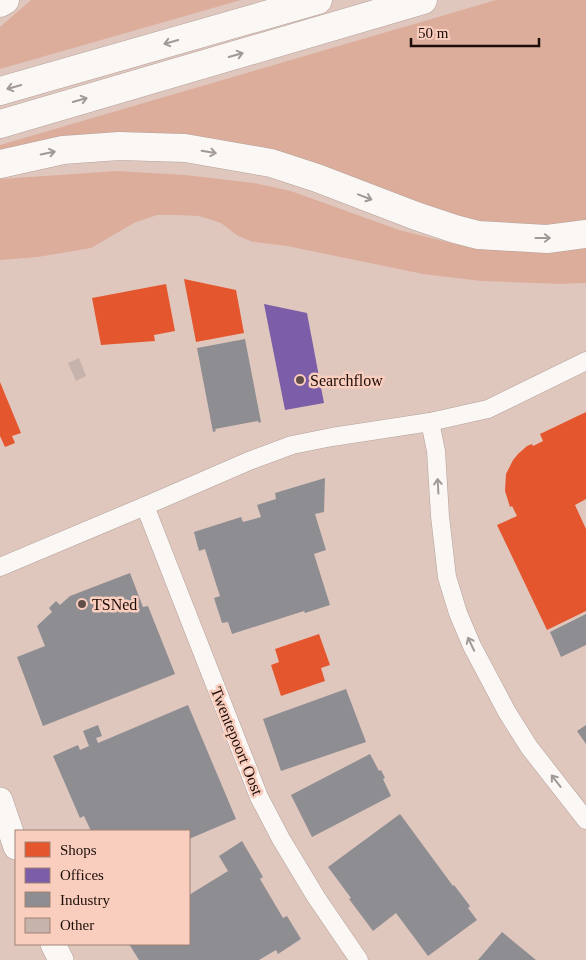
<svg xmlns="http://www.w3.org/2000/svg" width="586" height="960" font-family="'Times New Roman',serif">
  <rect width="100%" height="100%" fill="#e0c7be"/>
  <!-- green -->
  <g fill="#ddad9c">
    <path d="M31,0H241L0,69V27Z"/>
    <path d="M496,0H586V223L546,227L460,220L281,156L0,154V145Z"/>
    <path d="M117,171L185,175L254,183L291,191L399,230L475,249H548L586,244V283L560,284L481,281L423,274L287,246L253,242L238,236L221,223L199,216L176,215H157L134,223L91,248L38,257L0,260V179Z"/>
  </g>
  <!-- shops -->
  <g fill="#e4572e">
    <path d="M184,279L236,290L244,333L196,342Z"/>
    <path d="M166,284L175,331L154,335L155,341L101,345L92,298Z"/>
    <path d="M0,382L21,433L12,436L15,443L5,447L0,436Z"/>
    <path d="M586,412V499L575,505L586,529V611L547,630L497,525L517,516L512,506L510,507L505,491L506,474L513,460L518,454L527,446L532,444L533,446L543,441L540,434Z"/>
    <path d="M319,634L330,665L321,668L325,681L281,696L271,665L279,662L275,649Z"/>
  </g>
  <!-- offices -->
  <path fill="#7b5ea7" d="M264,304L307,313L324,403L285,410Z"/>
  <!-- industry -->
  <g fill="#8d8d92">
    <path d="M245,339L261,422L259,423L258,421L215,429L216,431L213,432L197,348Z"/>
    <path d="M325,478L324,512L315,514L326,550L314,554L330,605L305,613L304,611L232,634L228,622L222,623L214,598L220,596L217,587L205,549L199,551L194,532L241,517L243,522L261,517L257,505L276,499L275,493Z"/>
    <path d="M130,573L143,607L148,606L175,674L43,726L17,657L45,646L37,626L52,612L49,608L56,601L60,605L70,596Z"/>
    <path d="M586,614V645L561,657L550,632Z"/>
    <path d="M346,689L366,742L281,771L263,719Z"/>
    <path d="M188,705L236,819L189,839V831H91L84,816L80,818L53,756L78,745L80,750L89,746L83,731L98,725L102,736L96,738L98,743Z"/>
    <path d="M586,725V744L577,731Z"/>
    <path d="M370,754L379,771L381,770L385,778L383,779L391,796L312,837L291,795Z"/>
    <path d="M400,814L453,886L454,885L470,906L468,908L477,920L428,956L396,913L373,931L349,899L351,898L328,867Z"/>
    <path d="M242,841L263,877L260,879L283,918L287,916L301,939L278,954L276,950L259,960H139L129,944H189V895L228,871L219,856Z"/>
    <path d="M502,932L536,960H478Z"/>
  </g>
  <!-- building -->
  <path fill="#c6b3ac" d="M79,358L86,376L76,381L68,363Z"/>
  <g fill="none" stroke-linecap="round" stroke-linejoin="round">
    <!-- street casing -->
    <g stroke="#b3a099" stroke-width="19">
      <g id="street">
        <path d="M430,422L436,451L440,516L447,577L458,613L472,646L507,712L529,747L586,820"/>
        <path d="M145,506L259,797L281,839L316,897L359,960"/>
        <path d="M0,567L145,506L249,461L292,445L332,437L430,422L488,409L586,361"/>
      </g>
    </g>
    <!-- secondary casing -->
    <g stroke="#b3a099" stroke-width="26">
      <g id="secondary">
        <path d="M0,800L16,847"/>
        <path d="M53,944L61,960"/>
      </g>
    </g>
    <!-- highway casing -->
    <g stroke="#b3a099" stroke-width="29">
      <g id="highway">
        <path d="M0,3L5,0"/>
        <path d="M0,91L318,0"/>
        <path d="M0,124L423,0"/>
        <path d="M0,164L63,150L119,146L185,148L271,163L317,178L416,216L455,229L478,235L547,239L586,234"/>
      </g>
    </g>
    <!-- street -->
    <use href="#street" stroke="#faf7f5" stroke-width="18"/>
    <!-- secondary -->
    <use href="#secondary" stroke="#faf7f5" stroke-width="25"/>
    <!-- highway -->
    <use href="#highway" stroke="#faf7f5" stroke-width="28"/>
  </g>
  <!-- one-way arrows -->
  <defs><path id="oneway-shaft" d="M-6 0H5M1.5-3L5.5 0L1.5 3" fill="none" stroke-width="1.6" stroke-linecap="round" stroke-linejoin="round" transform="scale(1.25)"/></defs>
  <g stroke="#a19996">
    <use href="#oneway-shaft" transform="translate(171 42) rotate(164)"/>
    <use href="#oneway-shaft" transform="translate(236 55) rotate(-16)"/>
    <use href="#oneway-shaft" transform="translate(14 87) rotate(164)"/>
    <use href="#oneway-shaft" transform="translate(80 100) rotate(-16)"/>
    <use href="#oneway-shaft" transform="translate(209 152) rotate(10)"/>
    <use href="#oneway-shaft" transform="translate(48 153) rotate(-12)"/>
    <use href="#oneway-shaft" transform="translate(365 197) rotate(21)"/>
    <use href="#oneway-shaft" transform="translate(543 238)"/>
    <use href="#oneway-shaft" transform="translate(438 486) rotate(-93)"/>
    <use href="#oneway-shaft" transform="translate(471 644) rotate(-115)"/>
    <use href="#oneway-shaft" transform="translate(556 781) rotate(-128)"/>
  </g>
  <!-- markers -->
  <g fill="#614e48" stroke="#facebe" stroke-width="2">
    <circle cx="300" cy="380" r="5"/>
    <circle cx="82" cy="604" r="5"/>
  </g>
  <g text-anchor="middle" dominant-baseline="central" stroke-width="5" stroke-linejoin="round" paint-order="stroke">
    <!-- poi labels -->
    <g font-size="16" fill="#1c0d08" stroke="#facebe" text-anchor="start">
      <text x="310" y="380">Searchflow</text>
      <text x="92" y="604">TSNed</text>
    </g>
    <!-- street labels -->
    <g font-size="16" fill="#1c0d08" stroke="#facebe">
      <text transform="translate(237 741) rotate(68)">Twentepoort Oost</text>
    </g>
  </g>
  <!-- legend -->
  <rect x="15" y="830" width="175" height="115" fill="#facebe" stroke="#a18175"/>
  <rect x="25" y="842" width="25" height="15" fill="#e4572e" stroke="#a18175"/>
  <text x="60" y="855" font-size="15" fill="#1c0d08">Shops</text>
  <rect x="25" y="868" width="25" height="15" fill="#7b5ea7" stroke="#a18175"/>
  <text x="60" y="880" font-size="15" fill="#1c0d08">Offices</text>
  <rect x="25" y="892" width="25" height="15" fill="#8d8d92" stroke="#a18175"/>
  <text x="60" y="905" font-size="15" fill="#1c0d08">Industry</text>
  <rect x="25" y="918" width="25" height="15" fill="#c6b3ac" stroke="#a18175"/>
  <text x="60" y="930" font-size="15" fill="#1c0d08">Other</text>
  <!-- scale -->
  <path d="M411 38v8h128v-8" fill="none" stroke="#1c0d08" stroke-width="2.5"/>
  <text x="418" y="38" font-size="15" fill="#1c0d08" stroke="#facebe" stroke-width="4" paint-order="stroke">50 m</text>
</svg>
